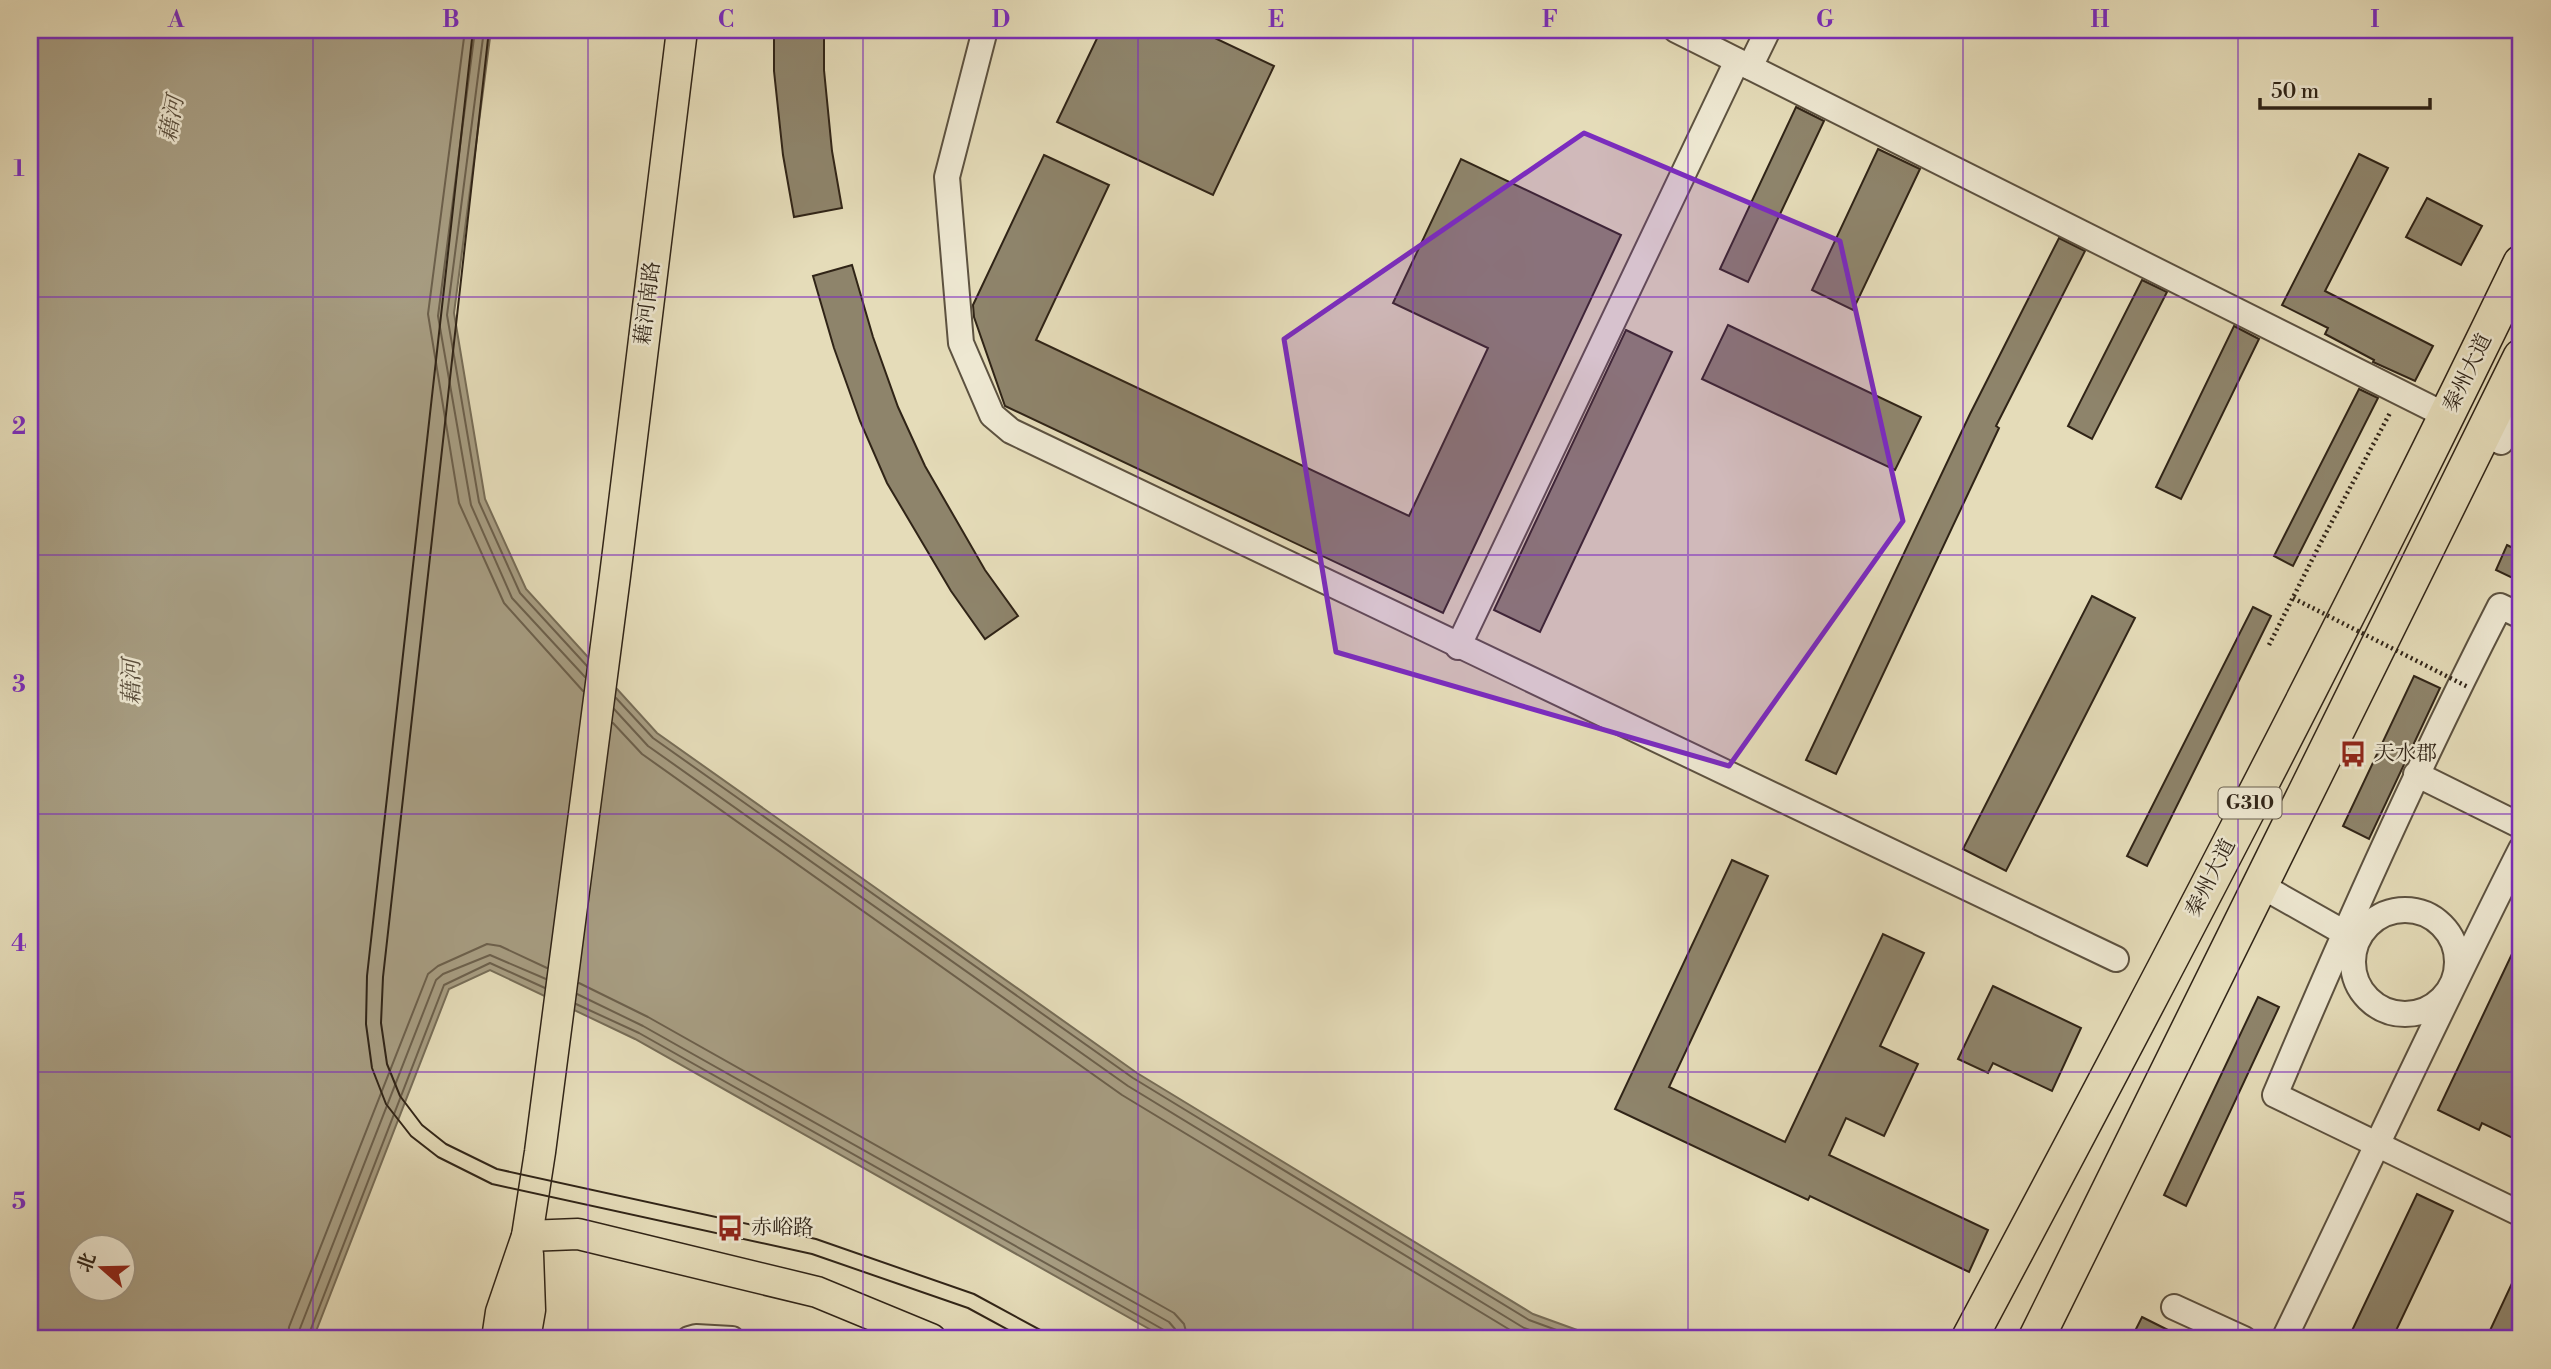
<svg xmlns="http://www.w3.org/2000/svg" width="2551" height="1369" font-family="'Libre Bodoni','Noto Serif SC',serif">
  <rect width="100%" height="100%" fill="#e5dcb9"/>
  <filter id="stains"><feTurbulence type="fractalNoise" baseFrequency=".00286" numOctaves="4"/><feColorMatrix values="0 0 0 0 .2 0 0 0 0 .09 0 0 0 0 .02 0 0 0 .5 -.17"/></filter>
  <radialGradient id="worn" r=".72"><stop offset=".6" stop-color="#630" stop-opacity="0"/><stop offset="1" stop-color="#630" stop-opacity=".3"/></radialGradient>
  <!-- water -->
  <path fill="#a79d82" stroke="#776d57" stroke-width="2" fill-rule="evenodd" d="M30,30H491L454,313L485,499L526,589L657,733L1137,1073L1533,1314L1602,1339H1167L635,1039L490,970L449,989L313,1339H30ZM80,1246H122V1288H80Z"/>
  <g fill="none" stroke-linecap="round" stroke-linejoin="round">
    <!-- shore -->
    <g stroke="#6c604c" stroke-width="2">
      <path d="M465,30L428,314L459,503L504,603L583,691"/>
      <path d="M475,30L438,316L471,505L512,598L585,677"/>
      <path d="M484,30L447,315L479,502L520,593L587,666"/>
      <path d="M616,698L653,738L1133,1078L1529,1320L1581,1339"/>
      <path d="M614,709L648,746L1128,1086L1524,1328L1555,1339"/>
      <path d="M613,723L642,754L1122,1095L1525,1339"/>
      <path d="M579,983L648,1017L1174,1313L1184,1324L1188,1339"/>
      <path d="M577,994L643,1026L1169,1322L1175,1329L1177,1339"/>
      <path d="M576,1004L639,1033L1164,1330L1169,1339"/>
      <path d="M288,1339L289,1327L428,974L438,966L487,944L500,946L547,968"/>
      <path d="M298,1339L299,1331L436,980L443,974L490,955L546,979"/>
      <path d="M307,1339L444,985L490,963L545,988"/>
    </g>
  </g>
  <!-- building -->
  <g fill="#8e846b" stroke="#302417" stroke-width="2">
    <path d="M774,30H824V70L832,151L842,208L794,217L783,155L774,71Z"/>
    <path d="M1101,30H1198L1274,66L1213,195L1057,122Z"/>
    <path d="M1796,107L1824,121L1748,282L1720,269Z"/>
    <path d="M1878,149L1920,169L1853,310L1812,290Z"/>
    <path d="M2359,154L2388,168L2325,291L2433,346L2415,381L2373,362L2374,360L2325,334L2328,328L2282,305Z"/>
    <path d="M1044,155L1109,185L1036,340L1409,516L1488,348L1393,303L1461,159L1621,235L1443,613L1005,406L974,317L973,305Z"/>
    <path d="M2427,198L2482,226L2461,265L2406,237Z"/>
    <path d="M2059,238L2085,251L1996,426L1999,428L1836,774L1806,760L1970,414Z"/>
    <path d="M852,265L873,337L898,407L925,466L985,570L1018,616L985,639L951,591L887,483L860,421L834,348L813,276Z"/>
    <path d="M2142,280L2167,292L2092,439L2068,426Z"/>
    <path d="M1728,325L1921,417L1895,470L1702,379Z"/>
    <path d="M2234,326L2259,339L2181,499L2156,487Z"/>
    <path d="M1626,330L1672,352L1540,632L1494,610Z"/>
    <path d="M2359,389L2378,398L2293,566L2274,556Z"/>
    <path d="M2507,545L2521,552V582L2496,570Z"/>
    <path d="M2092,596L2135,618L2006,871L1963,849Z"/>
    <path d="M2253,607L2271,616L2147,866L2127,856Z"/>
    <path d="M2414,676L2440,688L2369,839L2343,826Z"/>
    <path d="M1732,860L1768,876L1669,1087L1785,1142L1883,934L1924,953L1880,1046L1918,1064L1884,1136L1846,1118L1829,1155L1988,1230L1969,1272L1810,1196L1808,1200L1615,1109Z"/>
    <path d="M2521,935V1142L2482,1123L2479,1130L2438,1110Z"/>
    <path d="M1993,986L2081,1028L2052,1091L1993,1063L1988,1073L1958,1059Z"/>
    <path d="M2258,997L2279,1007L2186,1206L2164,1195Z"/>
    <path d="M2417,1194L2453,1211L2392,1339H2348Z"/>
    <path d="M2521,1264V1339H2486Z"/>
    <path d="M2142,1317L2186,1339H2131Z"/>
  </g>
  <g fill="none" stroke-linecap="round" stroke-linejoin="round">
    <!-- minor casing -->
    <g stroke="#5d5240" stroke-width="28">
      <g id="minor">
        <path d="M985,30L947,177L961,343L992,415L1011,431L2116,959"/>
        <path d="M1676,30L2447,416"/>
        <path d="M1750,67L1768,30"/>
        <path d="M2482,432L2501,442L2521,399"/>
        <path d="M2521,616L2500,606C2418,766 2345,929 2275,1095L2521,1214"/>
        <path d="M1458,647L1737,61"/>
        <path d="M2416,774L2521,826"/>
        <path d="M2260,885L2357,940"/>
        <circle cx="2405" cy="962" r="52"/>
        <path d="M2174,1307L2244,1339"/>
        <path d="M689,1339L696,1337L732,1339"/>
        <path d="M2284,1339C2363,1176 2439,1011 2521,849"/>
      </g>
    </g>
    <!-- major casing -->
    <g stroke="#302417" stroke-width="33">
      <g id="major">
        <path d="M527,1236L578,1234L817,1292L931,1339"/>
        <path d="M497,1339L501,1312L527,1236L540,1152L615,576L682,30"/>
        <path d="M525,1339L530,1310L528,1254"/>
      </g>
    </g>
    <!-- highway casing -->
    <g stroke="#302417" stroke-width="38">
      <g id="highway">
        <path d="M1969,1339C2159,983 2346,626 2521,263"/>
        <path d="M2036,1339L2521,357"/>
      </g>
    </g>
    <!-- path -->
    <path stroke="#302417" stroke-width="4.5" stroke-dasharray="2 3.5" stroke-linecap="butt" d="M2269,645L2320,544L2390,413"/>
    <!-- minor -->
    <use href="#minor" stroke="#eee8d2" stroke-width="24"/>
    <!-- major -->
    <use href="#major" stroke="#e5dcb9" stroke-width="30"/>
    <!-- highway -->
    <use href="#highway" stroke="#e5dcb9" stroke-width="35"/>
    <!-- tram -->
    <g stroke="#302417" stroke-width="2">
      <path d="M473,30L367,976L366,1024L372,1068L386,1104L411,1136L438,1157L492,1184L812,1254L968,1308L1025,1339"/>
      <path d="M489,30L383,977L381,1023L387,1064L400,1096L422,1125L446,1144L497,1169L816,1239L974,1294L1057,1339"/>
    </g>
    <!-- path-bridge -->
    <path stroke="#302417" stroke-width="4.5" stroke-dasharray="2 3.5" stroke-linecap="butt" d="M2293,598L2468,687"/>
  </g>
  <!-- marked area -->
  <path fill="#7b2cbf" fill-opacity="0.2" stroke="#7b2cbf" stroke-width="5" stroke-linejoin="round" d="M1584,133L1840,241L1903,521L1729,766L1336,652L1284,339Z"/>
  <!-- grid -->
  <path fill="none" stroke="#7b2cbf" stroke-width="2" stroke-opacity="0.55" d="M313,30V1339M588,30V1339M863,30V1339M1138,30V1339M1413,30V1339M1688,30V1339M1963,30V1339M2238,30V1339M30,297H2521M30,555H2521M30,814H2521M30,1072H2521"/>
  <!-- icons -->
  <defs>
    <g id="bus-bare" transform="scale(2.1)"><path d="M-5-6H5V4H4V6H2V4H-2V6H-4V4H-5ZM-3.5-4V0h7V-4ZM-3.5 1.2v1.5H-2V1.2ZM2 1.2v1.5H3.5V1.2Z" fill="#8f2418" stroke="#eee8d2" stroke-width="2.5" paint-order="stroke"/></g>
  </defs>
  <g fill-rule="evenodd">
    <use href="#bus-bare" x="2353" y="754"/>
    <use href="#bus-bare" x="730" y="1228"/>
  </g>
  <g text-anchor="middle" dominant-baseline="central" stroke-width="5" stroke-linejoin="round" paint-order="stroke">
    <!-- shield labels -->
    <rect fill="#eee8d2" stroke="#695f4f" stroke-width="2" x="2218.5" y="787.5" width="63" height="31" rx="5"/>
    <g font-size="19" font-weight="bold" fill="#302417">
      <text x="2250" y="803">G310</text>
    </g>
    <!-- street labels -->
    <g font-size="21" fill="#302417" stroke="#eee8d2">
      <text transform="translate(648 303) rotate(-83)">藉河南路</text>
      <text transform="translate(2468 373) rotate(-64)">秦州大道</text>
      <text transform="translate(2211 878) rotate(-63)">秦州大道</text>
    </g>
    <!-- poi labels -->
    <g font-size="21" fill="#302417" stroke="#eee8d2" text-anchor="start">
      <text x="2374" y="754">天水郡</text>
      <text x="751" y="1228">赤峪路</text>
    </g>
    <!-- water labels -->
    <g font-size="23" font-style="italic" fill="#5a4e3c" stroke="#eee8d2">
      <text transform="translate(172 119) rotate(-79)">藉河</text>
      <text transform="translate(132 682) rotate(-90)">藉河</text>
    </g>
  </g>
  <!-- margin -->
  <rect width="2551" height="1369" fill="none" stroke="#e5dcb9" stroke-width="77"/>
  <!-- north arrow -->
  <g transform="translate(102 1268) rotate(290)"><circle r="33" fill="#eee8d2" stroke="#a29a87" stroke-width="2"/>
  <path d="M0-5L12 26L0 18L-12 26Z" fill="#8f2418"/>
  <text y="-10" font-size="19" font-weight="bold" text-anchor="middle" fill="#302417">北</text>
  </g>
  <!-- scale -->
  <path d="M2260 98v10h170v-10" fill="none" stroke="#302417" stroke-width="3.5"/>
  <text x="2271" y="98" font-size="21" fill="#302417" stroke="#eee8d2" stroke-width="5" paint-order="stroke">50 m</text>
  <rect x="38" y="38" width="2474" height="1292" fill="none" stroke="#7b2cbf" stroke-width="2.5"/>
  <g font-size="23" text-anchor="middle" font-weight="bold" fill="#7b2cbf">
    <text x="176" y="27">A</text>
    <text x="451" y="27">B</text>
    <text x="726" y="27">C</text>
    <text x="1001" y="27">D</text>
    <text x="1276" y="27">E</text>
    <text x="1550" y="27">F</text>
    <text x="1825" y="27">G</text>
    <text x="2100" y="27">H</text>
    <text x="2375" y="27">I</text>
    <text x="19" y="176">1</text>
    <text x="19" y="434">2</text>
    <text x="19" y="692">3</text>
    <text x="19" y="951">4</text>
    <text x="19" y="1209">5</text>
  </g>
  <rect width="100%" height="100%" filter="url(#stains)"/>
  <rect width="100%" height="100%" fill="url(#worn)"/>
</svg>
